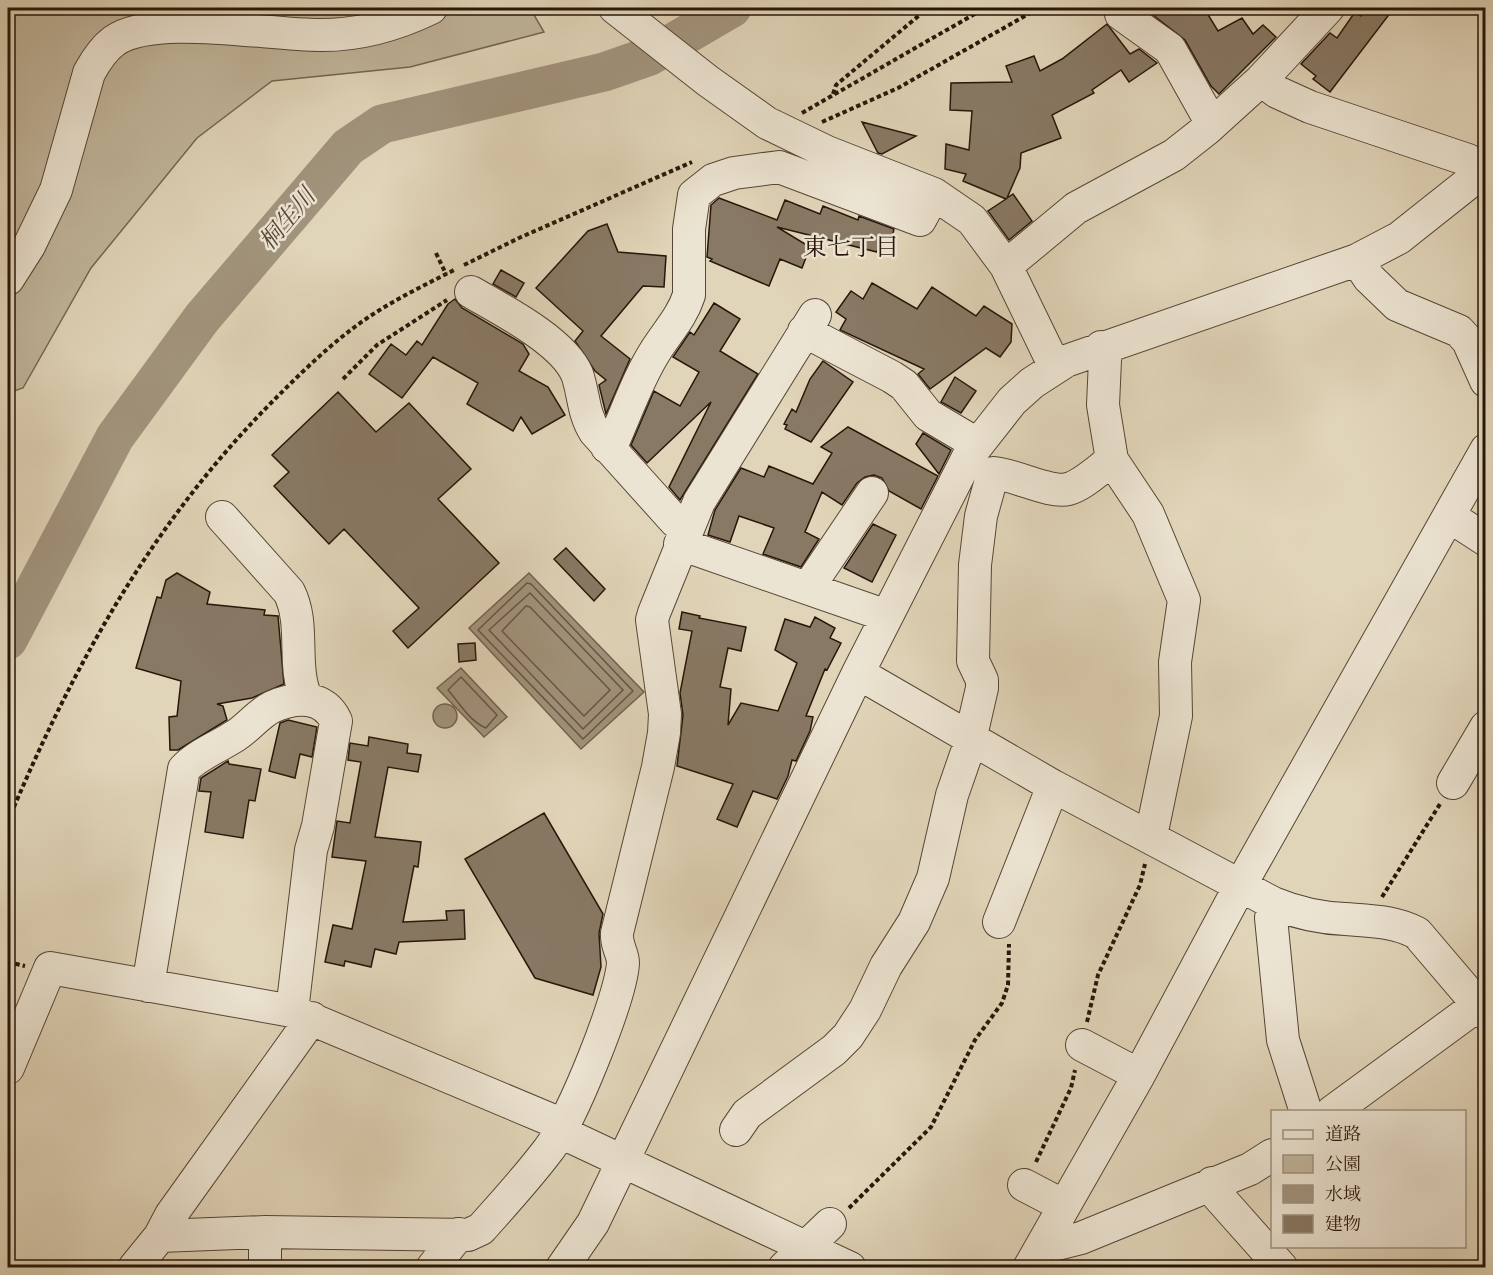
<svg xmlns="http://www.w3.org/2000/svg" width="1493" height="1275" viewBox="0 0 1493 1275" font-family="Vollkorn,'Noto Serif JP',serif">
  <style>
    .green { fill: #c1b59b; stroke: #746652; stroke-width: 1.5 }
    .water { fill: #a2947d; stroke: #71624f; stroke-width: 1.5 }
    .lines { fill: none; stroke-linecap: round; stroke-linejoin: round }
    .shore { stroke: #645543; stroke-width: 1.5 }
    .river { stroke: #a2947d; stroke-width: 39 }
    .building { fill: #887965; stroke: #271609; stroke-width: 1.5 }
    .minor-casing { stroke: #564635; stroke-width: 34 }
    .path { stroke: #271609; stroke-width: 4; stroke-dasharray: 4.5 3; stroke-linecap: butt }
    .minor { stroke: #ece4d2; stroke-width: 32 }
    .labels { text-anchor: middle; stroke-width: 5; stroke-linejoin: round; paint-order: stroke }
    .water-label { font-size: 24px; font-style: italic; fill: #584837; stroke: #ece4d2 }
    .neighbourhood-label { font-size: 24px; fill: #271609; stroke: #ece4d2 }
  </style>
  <rect width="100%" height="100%" fill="#e1d5b9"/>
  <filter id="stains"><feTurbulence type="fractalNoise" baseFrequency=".00333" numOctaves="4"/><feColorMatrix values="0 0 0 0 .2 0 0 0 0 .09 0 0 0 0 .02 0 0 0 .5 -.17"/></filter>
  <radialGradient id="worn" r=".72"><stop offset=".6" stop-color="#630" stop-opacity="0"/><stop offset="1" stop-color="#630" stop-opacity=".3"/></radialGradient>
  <path class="green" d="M 8,8 L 530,8 L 544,32 L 410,67 L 272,81 L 197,138 L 91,268 L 23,388 L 8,393 Z"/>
  <path class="water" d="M 529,573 L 644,692 L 581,749 L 469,628 Z
    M 461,668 L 507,717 L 484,737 L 437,688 Z
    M433 716a12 12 0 1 1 24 0a12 12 0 1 1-24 0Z"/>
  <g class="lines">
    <path class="shore" d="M 527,583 L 531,584 L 633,691 L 583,739 L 478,630 Z
      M 530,593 L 623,690 L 583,729 L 489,630 Z
      M 526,606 L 530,607 L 610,690 L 584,716 L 502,631 Z
      M 461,677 L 497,715 L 486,728 C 470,722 458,701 448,690 Z"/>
    <path class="river" d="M 8,640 L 115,437 L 202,318 L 348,147 L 382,124 L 604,72 L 650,56 L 732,8"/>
  </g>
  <path class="building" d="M 1144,8 L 1204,8 L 1218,31 L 1242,18 L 1253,34 L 1263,25 L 1276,37 L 1219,94 L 1211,86 L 1185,40 Z
    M 1367,8 L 1394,8 L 1330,92 L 1313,79 L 1316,76 L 1301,64 L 1330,33 L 1337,38 L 1355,12 L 1361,16 Z
    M 1107,24 L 1130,54 L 1139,49 L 1157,63 L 1129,82 L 1121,70 L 1092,90 L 1094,93 L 1052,115 L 1061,138 L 1021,153 L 1020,168 L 1007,198 L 1013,194 L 1032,221 L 1009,240 L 988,211 L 1006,199 L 963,181 L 966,174 L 945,169 L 946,144 L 969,150 L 972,111 L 950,110 L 951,83 L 1012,82 L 1006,66 L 1034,56 L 1040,71 L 1062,59 Z
    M 862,122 L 916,136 L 882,154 L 878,153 Z
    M 719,198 L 777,220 L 785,200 L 820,214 L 823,206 L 858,220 L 859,216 L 894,229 L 892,237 L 882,235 L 877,252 L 777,227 L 810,247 L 802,268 L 780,259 L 769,286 L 710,261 L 712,259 L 707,257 L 711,205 Z
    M 607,224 L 618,252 L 666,256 L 664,287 L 643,286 L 601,336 L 630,359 L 606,414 L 599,385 L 606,380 L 595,371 L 575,341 L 583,331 L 536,288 L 588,231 Z
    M 501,270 L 524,283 L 516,297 L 493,284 Z
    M 872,283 L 917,309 L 932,287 L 976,316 L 984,306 L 1012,324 L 1011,342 L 1000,357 L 986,348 L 930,389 L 918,374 L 924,369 L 840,330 L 846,319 L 836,312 L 851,291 L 863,299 Z
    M 455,299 L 462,308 L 523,344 L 529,354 L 519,371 L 548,387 L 565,415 L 532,434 L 521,417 L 513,431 L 467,404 L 478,383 L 433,357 L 402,398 L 369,374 L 391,344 L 406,355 L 417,341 L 422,345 L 448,304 Z
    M 714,303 L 740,319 L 720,351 L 758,374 L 680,500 L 669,487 L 711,402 L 647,463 L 631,445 L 654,391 L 680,406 L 699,372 L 673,357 L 690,332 L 694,335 Z
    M 823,361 L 853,382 L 811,442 L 785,429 L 787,425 L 784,424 L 792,409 L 796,412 L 810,379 Z
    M 955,377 L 976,391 L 961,413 L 941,402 Z
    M 338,392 L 376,432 L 409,403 L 471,469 L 438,499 L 499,563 L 408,648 L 393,631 L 419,608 L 344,529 L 329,544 L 274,486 L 289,472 L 272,455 Z
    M 848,427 L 938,476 L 921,509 L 889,491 L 882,478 L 874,475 L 865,477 L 857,483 L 842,505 L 822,492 L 805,532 L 819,539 L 801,567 L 763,554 L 774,528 L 739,516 L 730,542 L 708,535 L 715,510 L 741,468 L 764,477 L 769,466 L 813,484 L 832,453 L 821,447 Z
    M 923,433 L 951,450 L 939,474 L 916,444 Z
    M 873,524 L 896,535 L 872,582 L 844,568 Z
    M 566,548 L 605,589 L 594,601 L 554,559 Z
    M 177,573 L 210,592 L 207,604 L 265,610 L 264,615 L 278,616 L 284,684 L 252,698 L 217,704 L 223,706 L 227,720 L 178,750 L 170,750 L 169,717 L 177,716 L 181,681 L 136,668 L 157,597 L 161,598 L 166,580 Z
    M 682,612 L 700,616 L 699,618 L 746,627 L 741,651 L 728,648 L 720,687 L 731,689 L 728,725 L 741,703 L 778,711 L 797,663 L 775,650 L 785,619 L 810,627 L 815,617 L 835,628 L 830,638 L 841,643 L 827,670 L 825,669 L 806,716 L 813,717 L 810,731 L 796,761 L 792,760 L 788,776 L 777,799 L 753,791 L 737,827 L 717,819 L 733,784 L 677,766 L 683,715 L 680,693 L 692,631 L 679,629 Z
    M 475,643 L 476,660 L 459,662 L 458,644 Z
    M 288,720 L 317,727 L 312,757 L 300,754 L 295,778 L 269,771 L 280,723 Z
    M 369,737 L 408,744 L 407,753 L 421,755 L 418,772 L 388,767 L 375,837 L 421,842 L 418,867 L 414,866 L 403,922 L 447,920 L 446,911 L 464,910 L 465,939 L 399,942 L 396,954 L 375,949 L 371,967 L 345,961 L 344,966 L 325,962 L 333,925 L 352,929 L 366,861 L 332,857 L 337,821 L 350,823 L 361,762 L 348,760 L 350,743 L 368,746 Z
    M 228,761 L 229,764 L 261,769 L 255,801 L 249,800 L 243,838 L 205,832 L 211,792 L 199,791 L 201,778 Z
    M 544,813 L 603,914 L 599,933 L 601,967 L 593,995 L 535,978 L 465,859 Z"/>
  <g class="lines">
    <defs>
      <path id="minor" d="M 615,8 L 708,81 L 767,123 L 827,152 L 934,194 L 972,220 L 1006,266 L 1055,367
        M 1121,14 L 1170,49 L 1212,124
        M 1261,80 L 1277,92 L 1310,107 L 1468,160 L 1483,171
        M 1357,260 L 1369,278 L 1397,305 L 1459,331 L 1468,341 L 1486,381
        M 1006,266 L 1076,208 L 1174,155 L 1207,129 L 1261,80 L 1328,8
        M 8,279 L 29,246 L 56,190 L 89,73 C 95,62 103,49 114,41 C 154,12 271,36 322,35 C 362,35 396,25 431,8
        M 471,292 C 502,310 563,341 577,374 C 584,394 583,414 595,432 L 675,521 L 686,529
        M 804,331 L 892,377 L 904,385 L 928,415 L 977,444
        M 1101,347 L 1105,360 L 1103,405 L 1112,460 L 1148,514 L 1184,600 L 1175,662 L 1176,716 L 1151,836
        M 607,447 L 614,440 C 627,411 638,378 656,350 C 668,331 682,317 689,295 L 689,229 L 694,195 L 713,180 L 734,173 L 779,167 L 920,220 L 934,194
        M 1449,516 L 1486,540
        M 222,517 L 289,592 C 306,625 291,666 307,700
        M 680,544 L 887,616
        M 808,588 L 872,493
        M 858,673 L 1053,786 L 1273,903 C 1297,913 1320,918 1345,919 C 1371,921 1394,921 1417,933 L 1486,1014
        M 1453,783 L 1486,727
        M 1273,903 L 1271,918 L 1283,1040 L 1306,1112
        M 999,922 L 1053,786
        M 148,986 L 184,769 C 197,755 218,747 235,736 C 248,728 258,714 272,707 C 296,696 324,695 336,721 L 318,826 L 311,850 L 292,1011
        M 1082,1045 L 1139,1075
        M 8,1068 L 50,968 L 292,1011 L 549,1119 L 569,1136 L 850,1268
        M 1332,1112 L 1478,1005
        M 736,1130 L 747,1114 L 834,1050 L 848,1036 L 865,1010 L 886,966 L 914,922 L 933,878 L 952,795 L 968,749 L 982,688 L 982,680 L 973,661 L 975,565 L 981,516 L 993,473 C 1014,474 1050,494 1068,489 C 1083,485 1099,469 1112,460
        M 1212,1183 L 1218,1196 L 1282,1268
        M 1024,1185 L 1064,1206
        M 160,1236 L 265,1232 L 468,1235 L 481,1229 C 504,1203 528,1177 549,1149 C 571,1121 621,998 623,963 C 623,953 616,946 617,933 L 658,767 L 664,733 L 665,714 L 652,620 L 654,613 L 699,502 L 815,315
        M 1045,1240 L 1057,1244 L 1081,1238 L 1250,1169 L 1272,1155
        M 134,1268 L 160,1236 L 171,1215 L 312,1018
        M 265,1268 L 265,1232
        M 432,1268 L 459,1234
        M 562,1268 L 593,1223 L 858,673 L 968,457 L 1012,401 L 1032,383 L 1066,361 L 1357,260 L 1399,238 L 1486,169
        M 784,1268 L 830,1224
        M 1029,1268 L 1139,1075 L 1240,886 L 1486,450"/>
    </defs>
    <use href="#minor" class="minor-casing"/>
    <path class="path" d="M 833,94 L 836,85 L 928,8
      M 802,113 L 985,8
      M 822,122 L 898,88 L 1039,8
      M 436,253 L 446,274
      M 464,265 L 519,238 L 692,162
      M 343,379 L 377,345 L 447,300
      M 8,821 C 74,664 152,523 272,402 C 298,376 326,348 356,326 C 387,303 421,287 454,270
      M 1382,897 L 1440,804
      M 8,962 L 25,966
      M 1087,1022 L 1098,975 L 1140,885 L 1145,864
      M 1036,1162 L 1071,1088 L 1075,1070
      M 849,1208 L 931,1127 L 975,1040 L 1002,1003 L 1008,985 L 1009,944"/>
    <use href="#minor" class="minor"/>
  </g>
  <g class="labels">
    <g class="water-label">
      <text transform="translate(287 219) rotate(-50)" y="8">桐生川</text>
    </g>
    <g class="neighbourhood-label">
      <text x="851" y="255">東七丁目</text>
    </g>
  </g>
  <rect width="1493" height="1275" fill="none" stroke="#e1d5b9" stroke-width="30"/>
  <rect x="9" y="9" width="1475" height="1257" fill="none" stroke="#271609" stroke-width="3"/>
  <rect x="15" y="15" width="1463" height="1245" fill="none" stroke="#271609" stroke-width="1.5"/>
  <rect x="1271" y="1110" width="195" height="138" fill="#ece4d2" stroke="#9d9282" stroke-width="1.5"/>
  <rect x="1283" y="1130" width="30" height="9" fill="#ece4d2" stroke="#9d9282" stroke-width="1.5"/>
  <text x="1325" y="1140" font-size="18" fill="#271609">道路</text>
  <rect x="1283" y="1155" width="30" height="18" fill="#c1b59b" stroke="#9d9282" stroke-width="1.5"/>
  <text x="1325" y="1170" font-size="18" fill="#271609">公園</text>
  <rect x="1283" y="1185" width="30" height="18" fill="#a2947d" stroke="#9d9282" stroke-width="1.5"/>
  <text x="1325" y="1200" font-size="18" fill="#271609">水域</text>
  <rect x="1283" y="1215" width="30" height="18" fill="#887965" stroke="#9d9282" stroke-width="1.5"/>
  <text x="1325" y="1230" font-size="18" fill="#271609">建物</text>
  <rect width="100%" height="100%" filter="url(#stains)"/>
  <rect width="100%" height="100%" fill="url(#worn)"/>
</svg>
